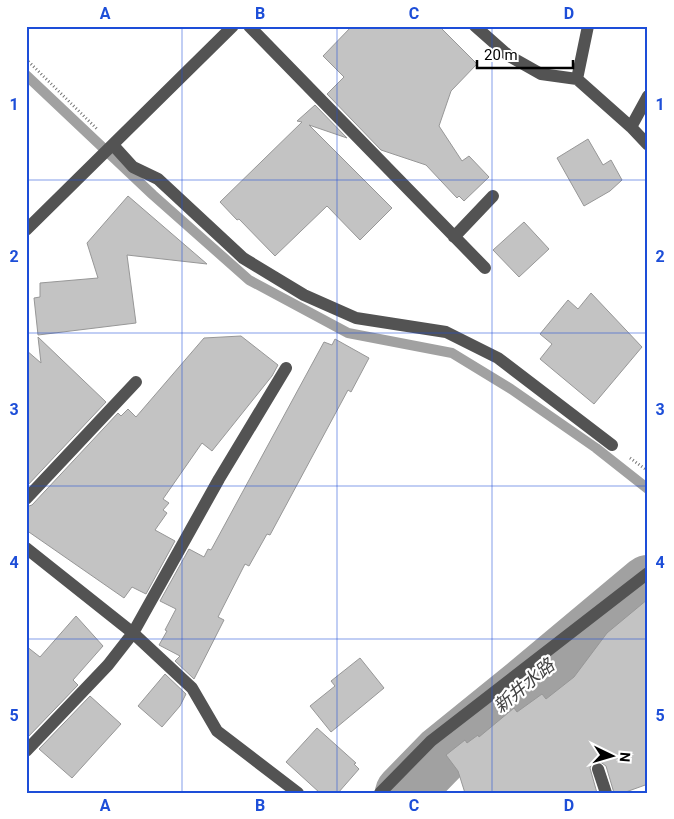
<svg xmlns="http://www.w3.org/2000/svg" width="674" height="819" viewBox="0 0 674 819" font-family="Roboto,'Noto Sans JP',sans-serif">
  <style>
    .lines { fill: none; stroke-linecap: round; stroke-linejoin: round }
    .stream { stroke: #a1a1a1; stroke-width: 10 }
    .river { stroke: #a1a1a1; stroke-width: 58 }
    .building { fill: #c3c3c3; stroke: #979797 }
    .path { stroke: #757575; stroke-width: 3; stroke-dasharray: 1 2.5; stroke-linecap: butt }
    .minor { stroke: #535353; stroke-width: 12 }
    .grid { fill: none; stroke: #1d4ed8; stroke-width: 1; stroke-opacity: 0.55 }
    .labels { text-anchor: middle; stroke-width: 4.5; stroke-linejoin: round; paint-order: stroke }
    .water-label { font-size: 18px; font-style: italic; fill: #424242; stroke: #fff }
    .neatline { fill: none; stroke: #1d4ed8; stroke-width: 2 }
    .grid-label { font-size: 16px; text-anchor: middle; font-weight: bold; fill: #1d4ed8 }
  </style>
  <rect width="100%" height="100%" fill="#fff"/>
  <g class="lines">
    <path class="stream" d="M 26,75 L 153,195 L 249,280 L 348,333 L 452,353 L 511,389 L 596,448 L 648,489"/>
    <path class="river" d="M 404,793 L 442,754 L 526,686 L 648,584"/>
  </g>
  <path class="building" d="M 352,26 L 439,26 L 477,64 L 451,91 L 439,126 L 462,161 L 469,156 L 489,177 L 464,201 L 459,196 L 457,198 L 426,165 L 381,150 L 327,94 L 344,77 L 323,56 Z
    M 315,105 L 347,138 L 309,125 L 392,208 L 360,240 L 327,206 L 275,256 L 239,219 L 237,220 L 220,202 L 302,122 L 297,121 Z
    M 588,139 L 603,165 L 611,160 L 622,180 L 610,191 L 584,206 L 557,158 Z
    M 128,196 L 207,264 L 127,255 L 136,323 L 38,335 L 34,298 L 40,297 L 40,283 L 98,278 L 87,243 Z
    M 524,222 L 549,249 L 519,277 L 493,250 Z
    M 591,293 L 642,347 L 594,404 L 540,359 L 552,344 L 540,334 L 568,300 L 578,309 Z
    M 241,336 L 278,365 L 272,376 L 212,451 L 202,443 L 163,499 L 169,503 L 163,510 L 167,513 L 155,530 L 175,541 L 146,594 L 132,587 L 124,598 L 26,530 L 26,507 L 32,505 L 118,413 L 121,416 L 128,409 L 136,417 L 204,338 Z
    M 38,337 L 106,402 L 26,487 L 26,350 L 41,363 Z
    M 335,339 L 369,358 L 351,392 L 348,390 L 270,535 L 267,534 L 249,566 L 245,564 L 218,617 L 224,620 L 194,679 L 175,661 L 180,656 L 159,645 L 167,631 L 165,630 L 176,609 L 160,601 L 189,549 L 204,557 L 208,549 L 211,550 L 324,342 L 332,345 Z
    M 648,599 L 648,784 L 623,793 L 614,793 L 606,766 L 599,761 L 592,763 L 590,768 L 597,793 L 465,793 L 458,771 L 446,755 L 465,740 L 467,743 L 478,735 L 479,737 L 514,708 L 517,712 L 542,694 L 546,699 L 574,677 L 607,633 Z
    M 76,616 L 103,646 L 73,680 L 78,685 L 27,738 L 26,646 L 40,657 Z
    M 360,658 L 384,688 L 331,732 L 310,706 L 335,686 L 331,681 Z
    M 165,674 L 186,694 L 180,706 L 162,727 L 138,706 Z
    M 90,696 L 121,724 L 72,778 L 39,749 Z
    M 317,728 L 356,763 L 354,764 L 359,769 L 338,793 L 320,793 L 286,762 Z"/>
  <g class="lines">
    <path class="path" d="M 26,59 L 97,129
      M 630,458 L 648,471"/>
    <path class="minor" d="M 249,26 L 485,268
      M 475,26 L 509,56 L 541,74 L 577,79 L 631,127 L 648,145
      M 577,79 L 588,26
      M 631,127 L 648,96
      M 113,145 L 133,167 L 158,179 L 243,258 L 304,295 L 356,318 L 446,332 L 498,358 L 612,445
      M 26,230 L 233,26
      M 454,237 L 493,196
      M 26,499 L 136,382
      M 26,548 L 133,633 L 192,688 L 217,731 L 298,793
      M 26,751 L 108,665 L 133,633 L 219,479 L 286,368
      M 598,769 L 606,793
      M 380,793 L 431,741 L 648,573"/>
  </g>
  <path class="grid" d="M 182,26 L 182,793M 337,26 L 337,793M 492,26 L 492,793M 26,180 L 648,180M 26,333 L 648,333M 26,486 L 648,486M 26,639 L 648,639"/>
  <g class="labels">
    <g class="water-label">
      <text transform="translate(524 686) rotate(-40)" y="6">新井水路</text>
    </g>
  </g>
  <rect width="674" height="819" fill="none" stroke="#ffffff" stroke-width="55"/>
  <g transform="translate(612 756) rotate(95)" stroke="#ffffff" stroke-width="4" paint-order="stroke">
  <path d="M0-4L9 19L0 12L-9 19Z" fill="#000000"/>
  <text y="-8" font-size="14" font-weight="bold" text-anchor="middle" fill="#000000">N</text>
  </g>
  <path d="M477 60v8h96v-8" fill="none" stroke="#000000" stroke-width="2.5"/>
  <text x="484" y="60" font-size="15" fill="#000000" stroke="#ffffff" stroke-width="4" paint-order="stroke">20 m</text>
  <rect x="28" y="28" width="618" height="764" class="neatline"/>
  <g class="grid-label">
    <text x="105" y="19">A</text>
    <text x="260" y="19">B</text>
    <text x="414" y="19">C</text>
    <text x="569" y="19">D</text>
    <text x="14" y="110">1</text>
    <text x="660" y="110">1</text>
    <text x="14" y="262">2</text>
    <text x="660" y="262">2</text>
    <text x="14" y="415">3</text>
    <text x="660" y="415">3</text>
    <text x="14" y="568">4</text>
    <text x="660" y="568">4</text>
    <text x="14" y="721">5</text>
    <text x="660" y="721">5</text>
    <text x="105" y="811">A</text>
    <text x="260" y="811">B</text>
    <text x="414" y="811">C</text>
    <text x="569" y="811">D</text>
  </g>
</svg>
